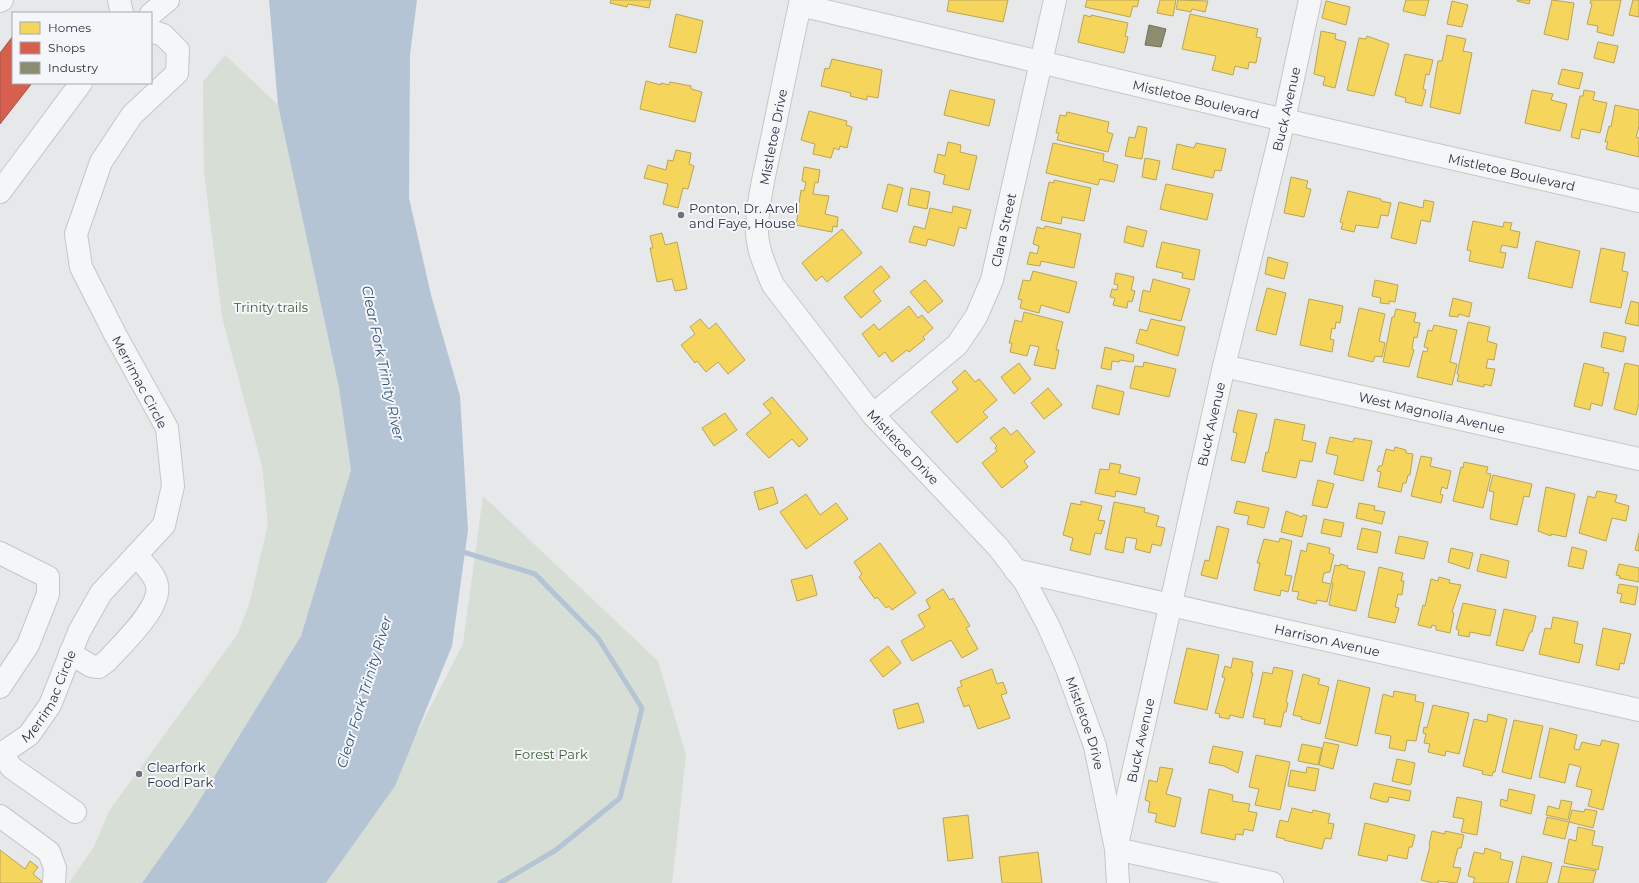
<svg xmlns="http://www.w3.org/2000/svg" width="1639" height="883" viewBox="0 0 1639 883" font-family="Montserrat,sans-serif">
  <style>
    .green { fill: #d6ded6 }
    .water { fill: #b4c4d5 }
    .homes { fill: #f6d55c; stroke: #b9a555 }
    .shops { fill: #d6604d; stroke: #a3534b }
    .industry { fill: #8c8c6e; stroke: #6f7262 }
    .lines { fill: none; stroke-linecap: round; stroke-linejoin: round }
    .stream { stroke: #b4c4d5; stroke-width: 5 }
    .minor-casing { stroke: #c4c6c8; stroke-width: 24 }
    .minor { stroke: #f5f6f7; stroke-width: 22 }
    .poi-dot { fill: #6c737f; stroke: #f4f6f9; stroke-width: 1.5 }
    .labels { text-anchor: middle; stroke-width: 4; stroke-linejoin: round; paint-order: stroke }
    .street-label { font-size: 13px; fill: #2b3445; stroke: #f4f6f9 }
    .poi-label { font-size: 13px; fill: #2b3445; stroke: #f4f6f9; text-anchor: start }
    .park-label { font-size: 13px; fill: #3f6138; stroke: #f4f6f9 }
    .water-label { font-size: 14px; font-style: italic; fill: #34527a; stroke: #f4f6f9 }
  </style>
  <rect width="100%" height="100%" fill="#e6e8ea"/>
  <path class="green" d="M 225,55 L 278,105 L 339,388 L 351,470 L 301,636 L 191,814 L 142,883 L 69,883 L 95,845 L 109,811 L 237,635 L 249,605 L 268,524 L 262,466 L 222,317 L 204,172 L 203,82 Z
    M 483,496 L 658,661 L 686,755 L 672,883 L 326,883 L 376,812 L 463,644 Z"/>
  <path class="water" d="M 269,0 L 417,0 L 410,54 L 409,198 L 431,295 L 460,396 L 468,530 L 452,646 L 395,786 L 326,883 L 142,883 L 191,814 L 301,636 L 351,470 L 339,388 L 278,105 Z"/>
  <path class="homes" d="M 611,0 L 651,0 L 649,8 L 628,4 L 627,7 L 610,3 Z
    M 949,0 L 1008,0 L 1003,22 L 947,11 Z
    M 1087,0 L 1139,0 L 1137,7 L 1133,6 L 1130,17 L 1085,7 Z
    M 1160,0 L 1176,0 L 1173,16 L 1157,13 Z
    M 1178,0 L 1208,1 L 1205,12 L 1192,9 L 1191,12 L 1176,9 Z
    M 1406,0 L 1429,0 L 1425,16 L 1403,11 Z
    M 1517,0 L 1530,0 L 1529,4 L 1517,1 Z
    M 1552,0 L 1574,3 L 1568,40 L 1544,34 Z
    M 1591,0 L 1621,0 L 1613,36 L 1597,32 L 1598,26 L 1587,24 L 1592,4 L 1590,3 Z
    M 1633,0 L 1639,0 L 1639,17 L 1629,15 Z
    M 1326,1 L 1350,7 L 1346,25 L 1322,18 Z
    M 1452,1 L 1468,5 L 1462,27 L 1447,24 Z
    M 676,14 L 703,21 L 696,53 L 669,47 Z
    M 1190,14 L 1258,29 L 1256,37 L 1261,38 L 1256,63 L 1249,62 L 1248,69 L 1235,66 L 1233,75 L 1212,70 L 1216,56 L 1182,49 Z
    M 1084,15 L 1091,17 L 1091,15 L 1128,23 L 1125,36 L 1128,37 L 1124,53 L 1078,42 Z
    M 1321,31 L 1336,34 L 1335,39 L 1346,42 L 1335,88 L 1323,85 L 1325,77 L 1314,74 Z
    M 1447,35 L 1466,39 L 1463,51 L 1472,53 L 1460,114 L 1430,107 L 1438,61 L 1442,61 Z
    M 1367,36 L 1389,44 L 1374,96 L 1347,90 L 1359,38 L 1366,39 Z
    M 1598,42 L 1618,46 L 1614,63 L 1594,58 Z
    M 1405,54 L 1433,60 L 1429,75 L 1426,74 L 1423,89 L 1426,90 L 1422,106 L 1405,102 L 1406,98 L 1395,95 Z
    M 832,59 L 882,70 L 878,98 L 867,96 L 867,100 L 850,96 L 851,93 L 821,86 L 825,68 L 829,69 Z
    M 1562,69 L 1583,73 L 1579,89 L 1558,84 Z
    M 646,81 L 661,85 L 661,83 L 669,85 L 670,82 L 691,86 L 691,89 L 702,92 L 695,122 L 640,109 Z
    M 950,90 L 995,100 L 989,126 L 944,115 Z
    M 1532,90 L 1553,94 L 1551,100 L 1567,104 L 1560,131 L 1525,123 Z
    M 1584,90 L 1595,92 L 1593,100 L 1607,103 L 1600,133 L 1581,129 L 1579,139 L 1571,137 L 1580,96 L 1583,96 Z
    M 1615,105 L 1639,110 L 1639,126 L 1636,137 L 1639,138 L 1639,157 L 1606,149 L 1608,142 L 1605,142 L 1609,126 L 1611,127 Z
    M 809,111 L 847,121 L 846,125 L 852,127 L 847,148 L 840,146 L 839,150 L 834,148 L 831,158 L 813,154 L 815,144 L 801,140 Z
    M 1067,112 L 1109,122 L 1107,132 L 1113,134 L 1108,152 L 1057,140 L 1059,133 L 1056,133 L 1060,115 L 1066,116 Z
    M 1138,126 L 1147,128 L 1142,159 L 1125,156 L 1129,137 L 1135,138 Z
    M 948,142 L 961,145 L 960,152 L 977,156 L 969,190 L 943,184 L 945,175 L 934,172 L 938,154 L 945,156 Z
    M 1053,143 L 1104,154 L 1103,161 L 1118,165 L 1114,182 L 1100,179 L 1098,185 L 1046,173 Z
    M 1196,143 L 1226,149 L 1221,171 L 1215,170 L 1213,178 L 1172,169 L 1177,144 L 1194,148 Z
    M 676,150 L 691,153 L 689,164 L 694,166 L 688,189 L 683,188 L 678,208 L 663,204 L 668,184 L 644,178 L 648,165 L 666,170 L 668,160 L 673,161 Z
    M 1145,158 L 1160,161 L 1156,180 L 1142,177 Z
    M 804,167 L 820,170 L 818,183 L 815,182 L 813,194 L 829,196 L 825,214 L 838,217 L 837,227 L 833,226 L 832,232 L 796,225 L 798,214 L 794,213 L 796,203 L 799,203 L 801,190 L 804,191 L 806,182 L 802,181 Z
    M 1291,177 L 1308,181 L 1306,188 L 1311,189 L 1304,217 L 1284,213 Z
    M 1054,180 L 1091,188 L 1084,221 L 1062,217 L 1061,224 L 1041,220 L 1049,182 L 1054,183 Z
    M 888,184 L 903,188 L 897,212 L 882,208 Z
    M 1166,184 L 1213,194 L 1207,220 L 1160,209 Z
    M 911,188 L 930,192 L 927,209 L 908,205 Z
    M 1348,191 L 1381,199 L 1381,201 L 1391,203 L 1388,216 L 1381,215 L 1378,228 L 1356,225 L 1354,232 L 1341,229 L 1343,223 L 1340,222 Z
    M 1424,200 L 1434,202 L 1430,222 L 1421,220 L 1416,244 L 1391,238 L 1399,202 L 1423,208 Z
    M 953,206 L 971,210 L 966,229 L 959,227 L 954,246 L 928,239 L 926,246 L 909,242 L 914,226 L 925,229 L 930,208 L 952,213 Z
    M 1473,221 L 1503,227 L 1504,222 L 1512,223 L 1510,230 L 1520,232 L 1517,248 L 1502,245 L 1500,252 L 1506,253 L 1503,268 L 1469,261 L 1471,251 L 1467,250 Z
    M 1045,226 L 1081,234 L 1074,268 L 1041,261 L 1040,266 L 1027,264 L 1030,252 L 1037,254 L 1039,246 L 1033,244 L 1037,227 L 1044,229 Z
    M 1127,226 L 1147,231 L 1143,247 L 1124,242 Z
    M 842,229 L 862,253 L 827,282 L 822,276 L 816,281 L 802,263 Z
    M 662,233 L 665,245 L 677,242 L 687,289 L 675,291 L 672,279 L 657,282 L 650,248 L 653,248 L 650,236 Z
    M 1536,241 L 1580,251 L 1572,288 L 1528,278 Z
    M 1162,242 L 1200,250 L 1194,280 L 1182,278 L 1183,273 L 1156,267 Z
    M 1601,248 L 1625,253 L 1622,271 L 1628,272 L 1621,308 L 1590,302 Z
    M 1268,257 L 1288,263 L 1284,279 L 1265,274 Z
    M 881,266 L 890,277 L 873,291 L 881,301 L 861,318 L 844,297 Z
    M 1033,271 L 1077,282 L 1069,313 L 1041,305 L 1039,313 L 1020,308 L 1022,300 L 1018,299 L 1023,280 L 1030,281 Z
    M 1116,273 L 1134,277 L 1131,290 L 1135,291 L 1132,302 L 1128,301 L 1127,308 L 1113,305 L 1115,298 L 1110,297 L 1112,289 L 1117,290 L 1118,285 L 1114,284 Z
    M 1153,279 L 1190,289 L 1181,321 L 1139,311 L 1143,290 L 1150,292 Z
    M 925,280 L 943,301 L 928,313 L 910,292 Z
    M 1375,280 L 1398,285 L 1395,302 L 1389,301 L 1389,304 L 1380,303 L 1381,298 L 1372,296 Z
    M 1267,288 L 1286,293 L 1276,335 L 1256,330 Z
    M 1453,298 L 1472,303 L 1469,317 L 1459,314 L 1458,317 L 1449,316 Z
    M 1309,299 L 1343,306 L 1340,323 L 1336,322 L 1335,329 L 1332,328 L 1330,339 L 1334,340 L 1332,352 L 1300,345 Z
    M 1631,301 L 1639,303 L 1639,326 L 1625,323 Z
    M 909,306 L 918,318 L 922,315 L 933,328 L 923,337 L 925,339 L 909,352 L 907,350 L 892,362 L 885,352 L 879,357 L 862,334 L 874,324 L 879,330 Z
    M 1359,308 L 1385,314 L 1379,341 L 1385,343 L 1382,357 L 1375,356 L 1373,362 L 1348,356 Z
    M 1396,309 L 1416,313 L 1414,322 L 1420,323 L 1417,338 L 1414,337 L 1412,349 L 1414,350 L 1409,367 L 1383,362 L 1392,317 L 1394,317 Z
    M 1024,312 L 1063,322 L 1056,350 L 1059,350 L 1055,369 L 1034,365 L 1039,347 L 1030,345 L 1027,356 L 1010,352 L 1012,343 L 1009,343 L 1015,320 L 1022,322 Z
    M 700,319 L 709,329 L 716,323 L 745,360 L 728,374 L 718,362 L 706,372 L 697,361 L 695,363 L 681,345 L 695,334 L 690,327 Z
    M 1151,319 L 1185,327 L 1178,356 L 1136,343 L 1140,329 L 1147,331 Z
    M 1468,322 L 1490,327 L 1487,341 L 1497,344 L 1494,360 L 1488,359 L 1486,368 L 1495,369 L 1491,386 L 1484,384 L 1484,387 L 1457,381 L 1459,375 L 1457,374 Z
    M 1434,325 L 1457,330 L 1450,362 L 1457,364 L 1452,385 L 1417,377 L 1423,351 L 1427,352 L 1428,348 L 1424,347 L 1428,330 L 1432,331 Z
    M 1604,332 L 1626,337 L 1623,352 L 1601,347 Z
    M 1105,347 L 1134,355 L 1133,362 L 1120,360 L 1119,362 L 1112,361 L 1111,370 L 1101,368 Z
    M 1144,362 L 1176,369 L 1169,397 L 1130,388 L 1135,366 L 1143,367 Z
    M 1019,363 L 1031,379 L 1014,394 L 1001,377 Z
    M 1584,363 L 1604,368 L 1603,372 L 1609,373 L 1602,406 L 1591,403 L 1590,410 L 1574,406 Z
    M 1625,363 L 1639,366 L 1639,403 L 1636,415 L 1614,409 Z
    M 965,370 L 975,382 L 979,379 L 997,400 L 983,412 L 988,417 L 957,443 L 931,412 L 958,389 L 952,382 Z
    M 1097,385 L 1124,392 L 1119,415 L 1092,408 Z
    M 1048,388 L 1062,405 L 1044,419 L 1031,403 Z
    M 772,397 L 808,439 L 799,447 L 792,439 L 769,458 L 746,434 L 771,413 L 763,404 Z
    M 1238,410 L 1257,414 L 1245,463 L 1231,460 L 1237,433 L 1233,432 Z
    M 725,413 L 737,430 L 714,446 L 702,428 Z
    M 1275,419 L 1305,425 L 1302,440 L 1316,443 L 1312,462 L 1300,460 L 1296,478 L 1262,471 L 1266,452 L 1268,453 Z
    M 1004,427 L 1011,435 L 1017,430 L 1035,452 L 1024,461 L 1028,467 L 1002,488 L 982,463 L 997,451 L 995,448 L 997,446 L 990,438 Z
    M 1330,437 L 1353,442 L 1354,438 L 1372,441 L 1363,481 L 1334,474 L 1338,456 L 1326,453 Z
    M 1395,447 L 1406,450 L 1406,453 L 1413,454 L 1410,475 L 1408,475 L 1406,483 L 1403,483 L 1401,492 L 1378,487 L 1381,472 L 1377,471 L 1379,466 L 1382,466 L 1386,449 L 1394,451 Z
    M 1421,456 L 1432,458 L 1430,466 L 1451,471 L 1447,489 L 1442,487 L 1440,494 L 1443,495 L 1441,503 L 1411,496 Z
    M 1464,462 L 1488,467 L 1486,473 L 1491,474 L 1483,508 L 1453,501 L 1461,467 L 1463,468 Z
    M 1110,463 L 1121,465 L 1119,473 L 1140,478 L 1136,495 L 1116,491 L 1115,497 L 1095,493 L 1100,469 L 1109,470 Z
    M 1493,475 L 1532,484 L 1529,497 L 1524,496 L 1517,525 L 1490,519 L 1494,492 L 1489,491 Z
    M 1318,480 L 1334,484 L 1327,508 L 1312,505 Z
    M 773,487 L 778,503 L 759,510 L 754,492 Z
    M 1546,487 L 1575,494 L 1566,537 L 1551,534 L 1551,536 L 1538,531 Z
    M 1597,491 L 1617,495 L 1615,502 L 1629,506 L 1626,521 L 1612,518 L 1606,541 L 1579,533 L 1588,496 L 1595,498 Z
    M 806,494 L 820,515 L 836,503 L 848,519 L 806,549 L 780,512 Z
    M 1081,501 L 1102,506 L 1098,520 L 1105,521 L 1101,534 L 1095,533 L 1090,555 L 1070,550 L 1073,538 L 1063,535 L 1071,503 L 1081,505 Z
    M 1237,501 L 1269,508 L 1264,528 L 1247,524 L 1249,516 L 1234,513 Z
    M 1114,502 L 1145,508 L 1144,512 L 1159,516 L 1156,526 L 1165,528 L 1161,546 L 1152,544 L 1150,553 L 1135,549 L 1137,539 L 1126,537 L 1123,553 L 1105,549 Z
    M 1359,503 L 1375,506 L 1374,510 L 1385,512 L 1382,524 L 1356,518 Z
    M 1286,511 L 1302,517 L 1303,515 L 1307,516 L 1302,537 L 1281,532 Z
    M 1324,519 L 1344,523 L 1341,537 L 1321,533 Z
    M 1217,526 L 1229,529 L 1217,579 L 1201,575 L 1205,560 L 1209,561 Z
    M 1362,528 L 1381,532 L 1377,553 L 1357,549 Z
    M 1639,533 L 1639,551 L 1635,550 Z
    M 1399,536 L 1428,542 L 1424,559 L 1395,553 Z
    M 1280,538 L 1292,541 L 1285,575 L 1292,576 L 1288,592 L 1281,590 L 1280,596 L 1254,590 L 1260,563 L 1257,563 L 1264,539 L 1279,542 Z
    M 880,543 L 916,593 L 892,610 L 889,606 L 886,608 L 877,597 L 875,599 L 859,577 L 862,574 L 854,562 Z
    M 1308,543 L 1330,548 L 1329,553 L 1334,555 L 1330,572 L 1324,573 L 1322,582 L 1331,584 L 1327,602 L 1317,600 L 1316,604 L 1297,599 L 1299,592 L 1292,591 L 1301,550 L 1306,552 Z
    M 1572,547 L 1587,551 L 1583,569 L 1568,566 Z
    M 1451,548 L 1473,553 L 1469,569 L 1448,562 Z
    M 1481,554 L 1509,561 L 1506,578 L 1477,571 Z
    M 1340,564 L 1348,566 L 1347,568 L 1365,572 L 1356,611 L 1329,605 L 1333,583 L 1331,583 L 1335,565 L 1340,566 Z
    M 1619,564 L 1639,568 L 1639,582 L 1619,578 L 1620,576 L 1616,575 Z
    M 1379,567 L 1403,573 L 1401,581 L 1404,581 L 1402,595 L 1398,594 L 1395,607 L 1399,608 L 1395,623 L 1368,617 Z
    M 812,575 L 817,595 L 797,601 L 791,580 Z
    M 1439,577 L 1450,580 L 1449,583 L 1461,585 L 1452,612 L 1454,613 L 1450,633 L 1436,630 L 1436,626 L 1432,625 L 1431,628 L 1418,625 L 1423,605 L 1425,606 L 1431,579 L 1438,581 Z
    M 1619,584 L 1638,587 L 1635,605 L 1620,602 L 1622,594 L 1617,593 Z
    M 943,589 L 950,600 L 953,598 L 970,626 L 966,628 L 978,649 L 962,658 L 951,640 L 912,661 L 901,641 L 925,627 L 918,615 L 930,608 L 926,600 Z
    M 1463,603 L 1496,610 L 1490,636 L 1470,632 L 1469,637 L 1458,635 L 1459,630 L 1456,629 Z
    M 1504,609 L 1536,616 L 1532,632 L 1530,632 L 1523,651 L 1496,645 Z
    M 1553,617 L 1578,622 L 1574,643 L 1583,645 L 1579,663 L 1539,654 L 1545,628 L 1551,629 Z
    M 1603,628 L 1631,634 L 1624,664 L 1620,663 L 1619,670 L 1596,665 Z
    M 888,646 L 901,663 L 883,677 L 870,660 Z
    M 1187,648 L 1219,655 L 1207,710 L 1174,703 Z
    M 1233,658 L 1253,662 L 1251,673 L 1253,673 L 1243,718 L 1230,715 L 1229,719 L 1219,717 L 1220,714 L 1215,713 L 1225,678 L 1222,677 L 1225,666 L 1231,668 Z
    M 1274,667 L 1293,671 L 1286,702 L 1288,703 L 1286,712 L 1284,712 L 1281,727 L 1264,724 L 1265,719 L 1253,717 L 1263,672 L 1272,674 Z
    M 992,669 L 997,684 L 1003,682 L 1007,693 L 1001,695 L 1010,718 L 978,729 L 969,705 L 964,707 L 957,688 L 962,686 L 960,681 Z
    M 1303,674 L 1320,679 L 1318,684 L 1329,687 L 1320,724 L 1301,719 L 1302,717 L 1293,715 Z
    M 1338,680 L 1370,688 L 1357,746 L 1325,738 Z
    M 1394,691 L 1416,695 L 1415,701 L 1424,703 L 1416,741 L 1407,740 L 1405,751 L 1389,748 L 1391,736 L 1375,733 L 1383,694 L 1393,697 Z
    M 918,703 L 924,722 L 898,729 L 893,710 Z
    M 1433,705 L 1469,713 L 1459,754 L 1446,751 L 1445,756 L 1428,752 L 1430,744 L 1424,743 L 1426,734 L 1423,733 L 1424,727 L 1427,728 Z
    M 1488,714 L 1507,719 L 1495,772 L 1493,772 L 1492,776 L 1482,774 L 1483,771 L 1463,766 L 1474,719 L 1487,722 Z
    M 1514,720 L 1543,726 L 1531,779 L 1502,772 Z
    M 1550,728 L 1577,735 L 1574,749 L 1579,750 L 1582,742 L 1600,746 L 1602,740 L 1619,744 L 1603,810 L 1588,806 L 1592,790 L 1576,786 L 1581,767 L 1569,764 L 1565,783 L 1539,777 Z
    M 1324,742 L 1339,745 L 1333,769 L 1319,765 Z
    M 1302,744 L 1322,748 L 1318,765 L 1298,761 Z
    M 1213,746 L 1243,752 L 1238,773 L 1224,766 L 1209,763 Z
    M 1256,755 L 1290,762 L 1280,810 L 1255,805 L 1259,789 L 1249,787 Z
    M 1397,759 L 1415,763 L 1411,784 L 1409,785 L 1392,781 Z
    M 1160,767 L 1173,769 L 1166,794 L 1181,798 L 1175,827 L 1155,822 L 1157,814 L 1148,812 L 1150,802 L 1145,800 L 1149,780 L 1157,782 Z
    M 1307,767 L 1319,769 L 1315,791 L 1288,786 L 1291,770 L 1306,773 Z
    M 1374,783 L 1411,791 L 1409,801 L 1389,797 L 1388,802 L 1384,802 L 1370,798 Z
    M 1209,789 L 1233,795 L 1232,801 L 1250,804 L 1248,811 L 1257,813 L 1253,831 L 1244,829 L 1243,835 L 1236,834 L 1235,840 L 1201,833 Z
    M 1509,789 L 1535,795 L 1531,814 L 1500,806 L 1501,799 L 1507,801 Z
    M 1457,797 L 1482,802 L 1477,835 L 1461,832 L 1464,819 L 1453,817 Z
    M 1561,800 L 1572,802 L 1568,820 L 1546,815 L 1548,806 L 1559,809 Z
    M 1292,808 L 1312,813 L 1313,810 L 1330,814 L 1328,823 L 1334,824 L 1331,839 L 1325,838 L 1322,849 L 1284,840 L 1285,839 L 1276,837 L 1280,820 L 1288,822 Z
    M 1585,809 L 1597,811 L 1593,828 L 1569,822 L 1572,810 L 1584,812 Z
    M 968,815 L 973,858 L 948,861 L 943,818 Z
    M 1547,817 L 1569,822 L 1565,839 L 1543,834 Z
    M 1365,823 L 1415,835 L 1412,847 L 1409,847 L 1407,859 L 1388,855 L 1387,861 L 1358,855 Z
    M 1578,827 L 1595,831 L 1592,845 L 1603,847 L 1598,870 L 1564,863 L 1569,839 L 1576,841 Z
    M 1432,831 L 1445,834 L 1445,831 L 1464,835 L 1461,848 L 1458,848 L 1453,867 L 1461,868 L 1457,883 L 1438,881 L 1438,883 L 1433,883 L 1421,880 L 1430,846 L 1429,845 Z
    M 1485,848 L 1501,853 L 1500,859 L 1513,862 L 1508,883 L 1473,883 L 1475,878 L 1468,876 L 1474,852 L 1484,854 Z
    M 0,850 L 25,869 L 30,861 L 38,867 L 33,874 L 44,883 L 0,883 Z
    M 1038,852 L 1042,883 L 1002,883 L 999,857 Z
    M 1522,856 L 1552,863 L 1547,883 L 1516,883 Z
    M 1562,866 L 1596,871 L 1593,883 L 1558,883 Z"/>
  <path class="shops" d="M 13,36 L 13,83 L 32,83 L 0,124 L 0,53 Z"/>
  <path class="industry" d="M 1149,25 L 1166,29 L 1161,47 L 1145,45 Z"/>
  <g class="lines">
    <path class="stream" d="M 460,551 L 535,574 L 598,638 L 642,708 L 620,798 L 556,850 L 500,883"/>
    <defs>
      <g id="minor">
        <path d="M 119,0 L 122,13"/>
        <path id="s1" d="M 801,0 C 791,45 782,89 773,134 C 767,164 758,196 757,227 C 756,247 765,266 773,285 L 873,415 L 998,547 L 1025,582 L 1048,625 L 1066,666 L 1095,746 L 1116,849 L 1118,883"/>
        <path d="M 0,1 L 2,0"/>
        <path id="s2" d="M 800,5 L 1284,120 L 1639,201"/>
        <path d="M 151,14 L 168,0"/>
        <path d="M 0,192 L 81,83"/>
        <path id="s3" d="M 1224,366 L 1639,459"/>
        <path id="s4" d="M 873,415 L 957,345 L 976,317 L 992,280 L 1055,0"/>
        <path d="M 0,553 L 48,577 L 48,594 L 28,645 L 0,687"/>
        <path id="s5" d="M 1015,570 L 1639,710"/>
        <path d="M 70,653 L 91,666 L 99,667 L 107,661 C 121,645 162,608 157,585 C 154,573 144,564 136,556"/>
        <path id="s6" d="M 0,753 L 1,754 L 29,735 L 50,705 L 79,632 L 101,593 L 164,525 L 173,486 L 167,428 L 116,336 L 81,267 L 76,234 L 101,162 L 132,115 L 177,73 L 178,50 L 163,35 L 151,31"/>
        <path d="M 1,754 L 12,768 L 75,812"/>
        <path d="M 0,816 L 49,852 L 55,868 L 54,883"/>
        <path id="s7" d="M 1272,883 L 1116,849 L 1224,366 L 1284,120 L 1310,0"/>
      </g>
    </defs>
    <use href="#minor" class="minor-casing"/>
    <use href="#minor" class="minor"/>
  </g>
  <g class="poi-dot">
    <circle cx="681" cy="215" r="4"/>
    <circle cx="139" cy="774" r="4"/>
  </g>
  <g class="labels">
    <g class="street-label">
      <text dy="5" stroke="none"><textPath href="#s2" startOffset="407">Mistletoe Boulevard</textPath></text>
      <text dy="5" stroke="none"><textPath href="#s7" startOffset="919">Buck Avenue</textPath></text>
      <text transform="translate(773 137) rotate(-79)" y="5">Mistletoe Drive</text>
      <text dy="5" stroke="none"><textPath href="#s2" startOffset="731">Mistletoe Boulevard</textPath></text>
      <text dy="5" stroke="none"><textPath href="#s4" startOffset="235">Clara Street</textPath></text>
      <text transform="translate(140 382) rotate(62)" y="5">Merrimac Circle</text>
      <text dy="5" stroke="none"><textPath href="#s3" startOffset="213">West Magnolia Avenue</textPath></text>
      <text dy="5" stroke="none"><textPath href="#s7" startOffset="595">Buck Avenue</textPath></text>
      <text dy="5" stroke="none"><textPath href="#s1" startOffset="500">Mistletoe Drive</textPath></text>
      <text dy="5" stroke="none"><textPath href="#s5" startOffset="320">Harrison Avenue</textPath></text>
      <text dy="5" stroke="none"><textPath href="#s6" startOffset="79">Merrimac Circle</textPath></text>
      <text dy="5" stroke="none"><textPath href="#s1" startOffset="836">Mistletoe Drive</textPath></text>
      <text dy="5" stroke="none"><textPath href="#s7" startOffset="271">Buck Avenue</textPath></text>
    </g>
    <g class="poi-label">
      <text x="689" y="213">Ponton, Dr. Arvel<tspan x="689" dy="15">and Faye, House</tspan></text>
      <text x="147" y="772">Clearfork<tspan x="147" dy="15">Food Park</tspan></text>
    </g>
    <g class="park-label">
      <text x="271" y="312">Trinity trails</text>
      <text x="551" y="759">Forest Park</text>
    </g>
    <g class="water-label">
      <text transform="translate(383 363) rotate(78)" y="5">Clear Fork Trinity River</text>
      <text transform="translate(364 692) rotate(-73)" y="5">Clear Fork Trinity River</text>
    </g>
  </g>
  <rect x="12" y="12" width="140" height="72" fill="#f4f6f9" stroke="#a4a8b1"/>
  <rect x="20" y="22" width="20" height="12" fill="#f6d55c" stroke="#a4a8b1"/>
  <text x="48" y="32" font-size="12" fill="#2b3445">Homes</text>
  <rect x="20" y="42" width="20" height="12" fill="#d6604d" stroke="#a4a8b1"/>
  <text x="48" y="52" font-size="12" fill="#2b3445">Shops</text>
  <rect x="20" y="62" width="20" height="12" fill="#8c8c6e" stroke="#a4a8b1"/>
  <text x="48" y="72" font-size="12" fill="#2b3445">Industry</text>
</svg>
